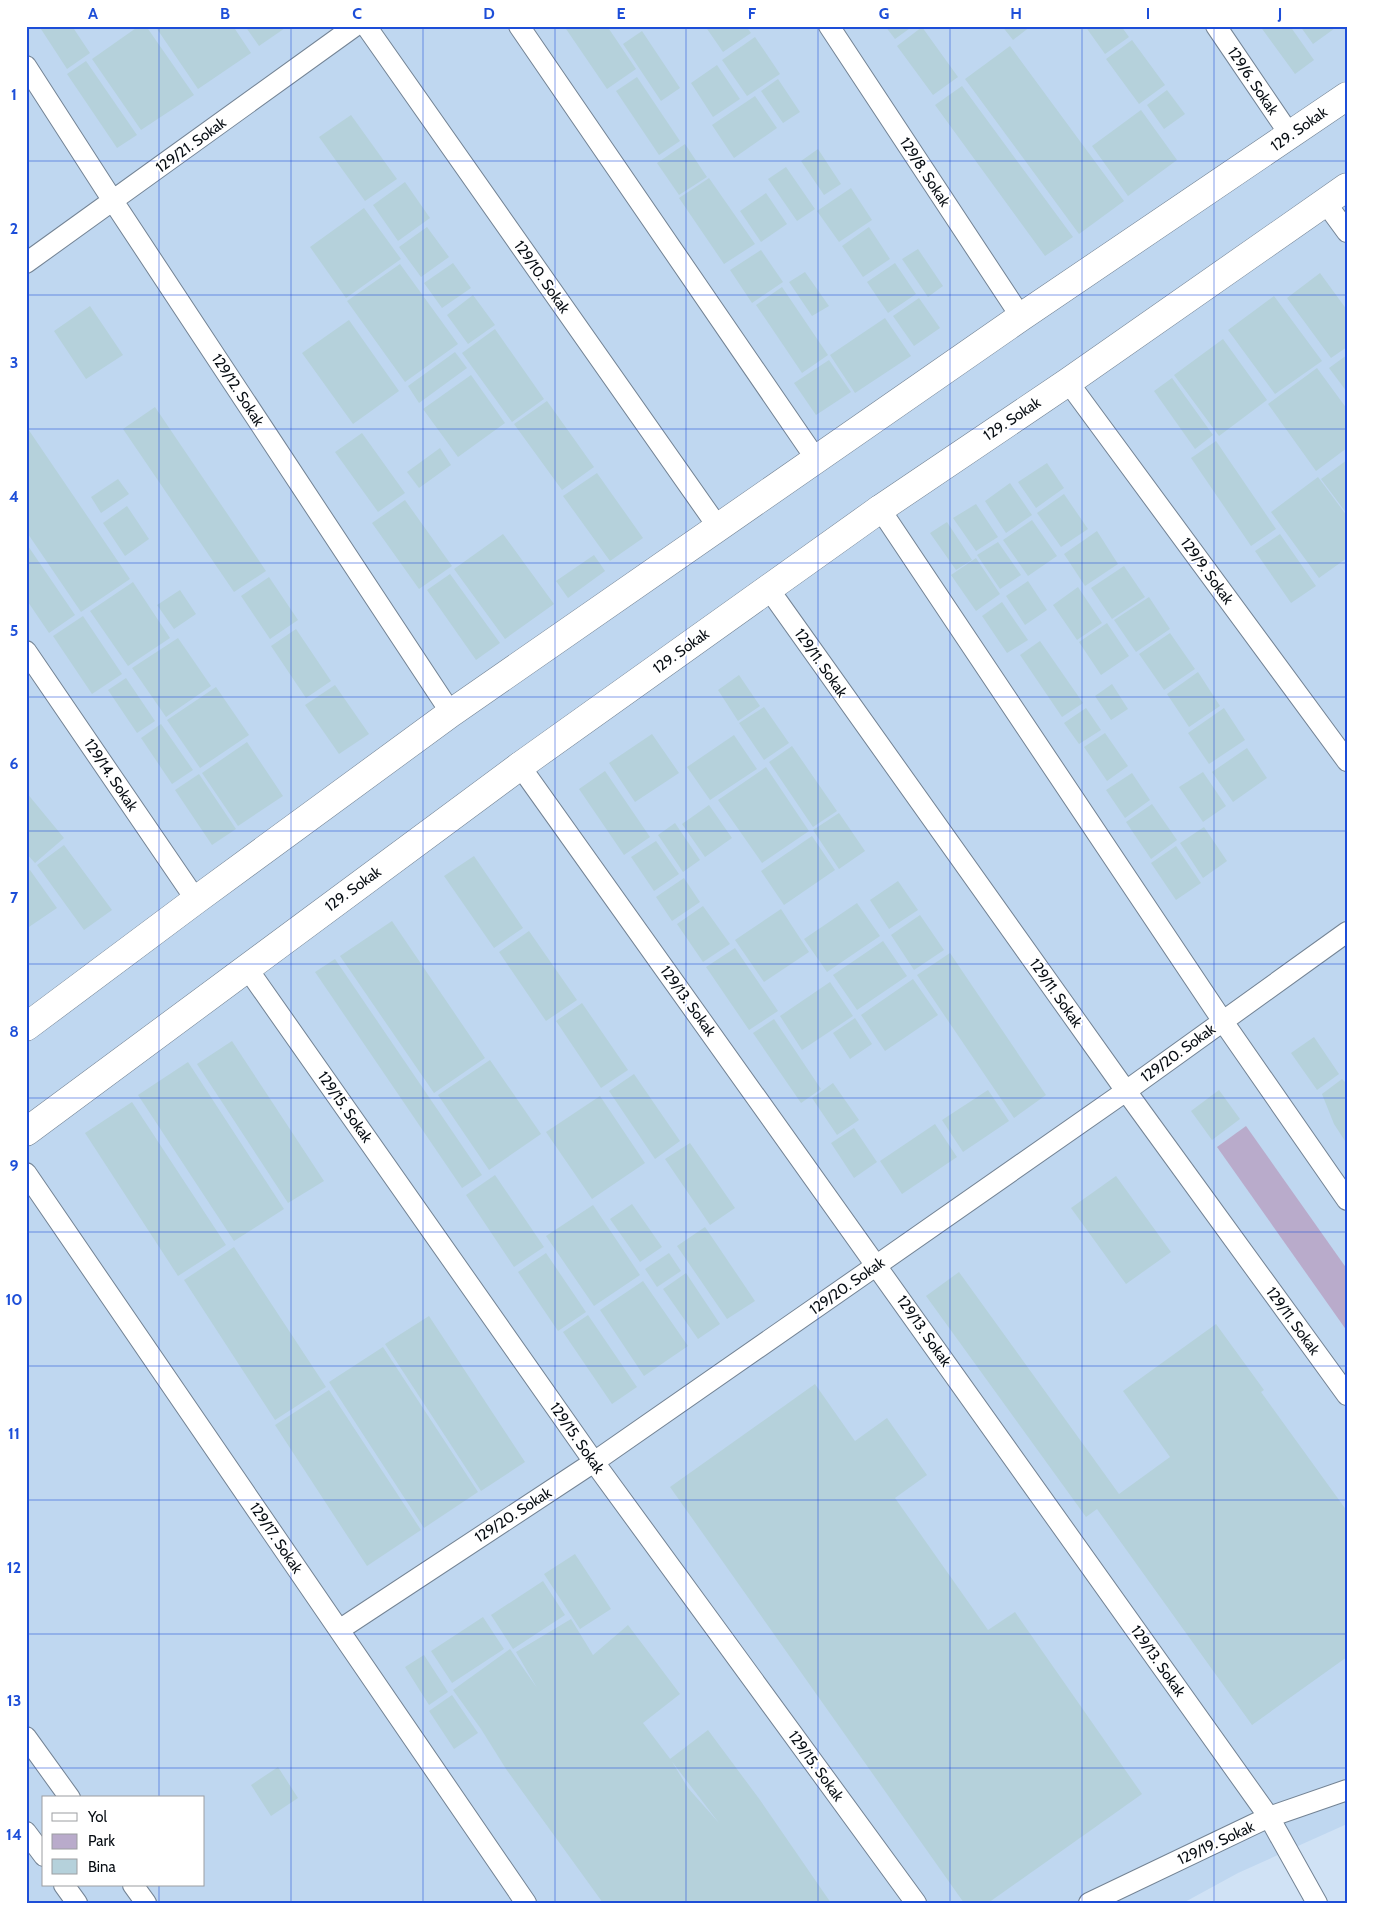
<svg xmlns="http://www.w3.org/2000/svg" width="1373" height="1929" viewBox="0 0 1373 1929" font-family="Cabin,sans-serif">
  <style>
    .built { fill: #bfd7f0; fill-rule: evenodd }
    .green { fill: #b9abcb }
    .building { fill: #b5d1db }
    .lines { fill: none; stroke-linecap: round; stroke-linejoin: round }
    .service-casing { stroke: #738394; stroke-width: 22 }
    .minor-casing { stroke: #738394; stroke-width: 29 }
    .tertiary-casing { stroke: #738394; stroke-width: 29 }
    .service { stroke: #fff; stroke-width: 20 }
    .minor { stroke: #fff; stroke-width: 28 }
    .tertiary { stroke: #fff; stroke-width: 28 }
    .grid { fill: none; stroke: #1d4ed8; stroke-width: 1; stroke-opacity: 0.55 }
    .labels { text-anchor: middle; stroke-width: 4; stroke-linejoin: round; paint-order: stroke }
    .street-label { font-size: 15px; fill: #070d13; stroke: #fff }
    .neatline { fill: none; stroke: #1d4ed8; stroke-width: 2 }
    .grid-label { font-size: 16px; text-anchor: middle; font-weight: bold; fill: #1d4ed8 }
  </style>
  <rect width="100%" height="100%" fill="#d0e2f5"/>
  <path class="built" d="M 26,26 L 1347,26 L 1347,1824 L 1238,1873 L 1183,1903 L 26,1903 ZM 44,1798 L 204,1798 L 204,1885 L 44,1885 Z"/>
  <path class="green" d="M 1246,1126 L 1347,1269 L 1347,1331 L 1217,1147 Z"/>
  <path class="building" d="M 39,26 L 72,26 L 90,53 L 67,69 Z
    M 139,26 L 146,26 L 194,95 L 141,130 L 92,59 Z
    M 155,26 L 233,26 L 251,53 L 198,89 Z
    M 245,26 L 288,26 L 259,46 Z
    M 564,26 L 607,26 L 636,69 L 607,89 Z
    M 705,26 L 746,26 L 751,33 L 723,52 Z
    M 885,26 L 913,26 L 895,39 Z
    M 1002,26 L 1031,26 L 1013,40 Z
    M 1085,26 L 1121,26 L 1129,37 L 1105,54 Z
    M 1260,26 L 1290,26 L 1314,60 L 1295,74 Z
    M 1300,26 L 1338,26 L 1313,44 Z
    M 922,27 L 958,77 L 933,95 L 897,46 Z
    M 642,31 L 680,88 L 661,101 L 623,44 Z
    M 755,37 L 780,74 L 747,96 L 722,60 Z
    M 1132,40 L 1165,85 L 1139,104 L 1106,59 Z
    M 1010,46 L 1124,201 L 1079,234 L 965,79 Z
    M 86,61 L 137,135 L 117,148 L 67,74 Z
    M 717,65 L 740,99 L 713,117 L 691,83 Z
    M 637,77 L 680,141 L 659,155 L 616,91 Z
    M 778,79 L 800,112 L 783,123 L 761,91 Z
    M 962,86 L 1073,237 L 1045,256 L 935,105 Z
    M 1167,90 L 1185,114 L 1164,129 L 1147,105 Z
    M 755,96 L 777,128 L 734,158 L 712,125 Z
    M 1141,110 L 1177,160 L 1128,196 L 1092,146 Z
    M 351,115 L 397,179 L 365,201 L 319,137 Z
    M 685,144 L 707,177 L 679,195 L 657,163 Z
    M 818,149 L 841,184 L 824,195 L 801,161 Z
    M 786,167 L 815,209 L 797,221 L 768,179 Z
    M 709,178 L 755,244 L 724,264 L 679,198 Z
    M 405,182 L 430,218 L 398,241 L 373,205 Z
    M 851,188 L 872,220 L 839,242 L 817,211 Z
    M 766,193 L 787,224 L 761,242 L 740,211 Z
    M 364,208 L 401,259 L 346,298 L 310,247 Z
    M 427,227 L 449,257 L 421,277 L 399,247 Z
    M 869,227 L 890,259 L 863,277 L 842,246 Z
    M 918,249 L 943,286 L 928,297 L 902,259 Z
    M 761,250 L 783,282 L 752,303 L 730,270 Z
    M 453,263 L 471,288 L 442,308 L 424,283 Z
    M 895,263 L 916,294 L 888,313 L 867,282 Z
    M 400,264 L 458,344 L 405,382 L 347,301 Z
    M 805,272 L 829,306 L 812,316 L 789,282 Z
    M 1320,273 L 1347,310 L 1347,347 L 1331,358 L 1287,298 Z
    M 782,287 L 828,355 L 802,373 L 756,305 Z
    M 473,295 L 495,325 L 468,344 L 447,315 Z
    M 1274,296 L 1322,361 L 1275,394 L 1228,330 Z
    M 919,298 L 940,328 L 914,346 L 893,316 Z
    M 90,306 L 123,355 L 86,379 L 54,331 Z
    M 885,318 L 911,356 L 855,393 L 830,355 Z
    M 349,320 L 399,391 L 353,424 L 302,353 Z
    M 495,329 L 544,399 L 512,422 L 462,353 Z
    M 1223,339 L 1267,400 L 1219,436 L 1174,375 Z
    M 455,352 L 467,368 L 419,403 L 408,386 Z
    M 1347,355 L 1347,392 L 1329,368 Z
    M 829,360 L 851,392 L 816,415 L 794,383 Z
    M 1317,368 L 1347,409 L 1347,448 L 1316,471 L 1268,404 Z
    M 471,375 L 505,423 L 458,457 L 423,409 Z
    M 1172,378 L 1213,435 L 1195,449 L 1154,391 Z
    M 547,401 L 594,467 L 562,490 L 514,424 Z
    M 155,407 L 266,571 L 234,592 L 123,429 Z
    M 26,426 L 130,579 L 81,612 L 26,531 Z
    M 362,433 L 405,493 L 378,512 L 335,452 Z
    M 1216,441 L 1276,529 L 1251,546 L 1191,458 Z
    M 440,448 L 451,465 L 419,488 L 407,472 Z
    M 1347,460 L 1347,514 L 1321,479 Z
    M 1047,463 L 1064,488 L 1036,508 L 1018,482 Z
    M 597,473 L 643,538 L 610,561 L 563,496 Z
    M 1318,477 L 1347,516 L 1347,558 L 1319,578 L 1271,512 Z
    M 118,479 L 129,494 L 101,513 L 91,497 Z
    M 1010,483 L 1032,515 L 1006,533 L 985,501 Z
    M 1064,494 L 1088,529 L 1061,547 L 1037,513 Z
    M 405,500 L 452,566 L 419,589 L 372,523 Z
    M 976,504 L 998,537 L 976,551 L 953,518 Z
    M 127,506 L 149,539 L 125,556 L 103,523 Z
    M 1032,520 L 1057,556 L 1028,576 L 1003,540 Z
    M 947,522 L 972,560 L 956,570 L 930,533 Z
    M 1097,531 L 1118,564 L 1085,586 L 1064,554 Z
    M 503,534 L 554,604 L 505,639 L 454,569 Z
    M 1280,534 L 1316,586 L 1291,603 L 1255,551 Z
    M 998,542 L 1021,575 L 1000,589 L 977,555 Z
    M 26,543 L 75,615 L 49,633 L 26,599 Z
    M 594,555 L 605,571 L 568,598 L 556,581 Z
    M 976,558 L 1000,594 L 976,611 L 951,575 Z
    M 1124,566 L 1145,597 L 1112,619 L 1091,588 Z
    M 450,574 L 500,643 L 476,660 L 427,590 Z
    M 269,577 L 298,620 L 270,639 L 241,596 Z
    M 1028,581 L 1047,610 L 1025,625 L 1006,596 Z
    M 133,582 L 170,638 L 128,666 L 90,611 Z
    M 1078,587 L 1102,623 L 1077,640 L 1053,605 Z
    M 180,590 L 196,614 L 174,629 L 157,605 Z
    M 1149,597 L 1170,629 L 1136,652 L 1114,620 Z
    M 1002,602 L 1028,640 L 1007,653 L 982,616 Z
    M 83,616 L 122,674 L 92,694 L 53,636 Z
    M 1107,623 L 1129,656 L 1101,675 L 1079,642 Z
    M 296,629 L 331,681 L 306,698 L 271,646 Z
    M 1170,633 L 1195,669 L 1164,690 L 1139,654 Z
    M 178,638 L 211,686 L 166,717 L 132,668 Z
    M 1040,641 L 1083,703 L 1062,717 L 1020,655 Z
    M 1198,672 L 1220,706 L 1189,727 L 1167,694 Z
    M 739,675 L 760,706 L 738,721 L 718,690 Z
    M 126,678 L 155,721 L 137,733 L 108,690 Z
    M 1112,684 L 1128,709 L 1111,720 L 1095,696 Z
    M 335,685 L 369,734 L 339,754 L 305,705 Z
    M 216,687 L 249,735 L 200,768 L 167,720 Z
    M 764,707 L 789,743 L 764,760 L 739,723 Z
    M 1086,708 L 1101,730 L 1079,744 L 1064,723 Z
    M 1224,708 L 1245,740 L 1209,764 L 1188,733 Z
    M 161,724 L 193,770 L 172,784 L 141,738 Z
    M 1105,733 L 1128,766 L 1107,781 L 1084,747 Z
    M 652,734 L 679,773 L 635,802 L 609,763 Z
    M 734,735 L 757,769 L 710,800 L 687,767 Z
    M 247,742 L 283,796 L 238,826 L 202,773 Z
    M 792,746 L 837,811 L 813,827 L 769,762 Z
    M 1247,748 L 1267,778 L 1233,802 L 1212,772 Z
    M 766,767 L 809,831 L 762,863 L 718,800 Z
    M 605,771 L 650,837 L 624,855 L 579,789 Z
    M 1203,772 L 1226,806 L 1203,822 L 1179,787 Z
    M 1132,773 L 1150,800 L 1125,818 L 1106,790 Z
    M 199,774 L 236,829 L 212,845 L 175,790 Z
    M 26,792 L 64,838 L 35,863 L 26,853 Z
    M 1152,804 L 1177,840 L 1151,859 L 1126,822 Z
    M 709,805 L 732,838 L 705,857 L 682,824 Z
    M 839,813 L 865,851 L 839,869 L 813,830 Z
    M 675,823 L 700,860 L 683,872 L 658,835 Z
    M 1204,827 L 1227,861 L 1203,878 L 1180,843 Z
    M 812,836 L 835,870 L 784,905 L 761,871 Z
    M 656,841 L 679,874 L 654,891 L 631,857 Z
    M 64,845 L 112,910 L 84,930 L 37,865 Z
    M 1176,846 L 1201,883 L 1176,900 L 1151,863 Z
    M 474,856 L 523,928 L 494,948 L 444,876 Z
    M 30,870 L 57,908 L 26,929 L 26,872 Z
    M 684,878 L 700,902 L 672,921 L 656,897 Z
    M 898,881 L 918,910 L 889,929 L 870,900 Z
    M 857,903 L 880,936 L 827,972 L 804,939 Z
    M 703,906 L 730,944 L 703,962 L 677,924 Z
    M 781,909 L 809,952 L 764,982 L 735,940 Z
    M 920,915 L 944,950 L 914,970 L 891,935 Z
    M 392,921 L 485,1058 L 434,1093 L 340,956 Z
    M 529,931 L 577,1000 L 546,1021 L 499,952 Z
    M 883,941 L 907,976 L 857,1010 L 833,975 Z
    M 735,948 L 778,1011 L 749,1030 L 706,967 Z
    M 950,953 L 1046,1095 L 1014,1118 L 917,975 Z
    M 335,959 L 482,1175 L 462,1188 L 315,972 Z
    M 913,979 L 938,1015 L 885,1051 L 861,1015 Z
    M 830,982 L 853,1016 L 802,1050 L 780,1016 Z
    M 582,1003 L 628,1070 L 601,1088 L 556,1021 Z
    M 855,1018 L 872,1044 L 850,1059 L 833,1033 Z
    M 774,1019 L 821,1089 L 801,1103 L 753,1033 Z
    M 1314,1037 L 1339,1074 L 1317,1090 L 1291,1053 Z
    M 232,1041 L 324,1181 L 288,1203 L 197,1064 Z
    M 490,1060 L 541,1134 L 489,1170 L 438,1095 Z
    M 188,1062 L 284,1209 L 234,1241 L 138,1095 Z
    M 634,1074 L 680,1141 L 655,1159 L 609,1091 Z
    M 1342,1079 L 1347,1084 L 1347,1144 L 1334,1124 L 1322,1094 Z
    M 833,1083 L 859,1120 L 837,1135 L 812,1098 Z
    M 988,1090 L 1009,1121 L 963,1152 L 942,1120 Z
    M 1219,1090 L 1240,1119 L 1212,1140 L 1191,1111 Z
    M 600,1096 L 645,1163 L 592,1199 L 546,1132 Z
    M 132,1102 L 226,1245 L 178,1276 L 85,1133 Z
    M 935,1124 L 957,1157 L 902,1194 L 880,1161 Z
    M 854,1128 L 877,1162 L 854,1178 L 831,1143 Z
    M 690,1143 L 735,1208 L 710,1225 L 665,1159 Z
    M 495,1175 L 544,1247 L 514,1267 L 466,1195 Z
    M 1116,1176 L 1171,1252 L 1126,1284 L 1071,1208 Z
    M 632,1204 L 662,1247 L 640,1262 L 610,1219 Z
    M 593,1205 L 640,1275 L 594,1306 L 546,1236 Z
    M 705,1227 L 755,1301 L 727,1319 L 677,1246 Z
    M 234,1247 L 326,1387 L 275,1420 L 184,1280 Z
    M 546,1253 L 586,1312 L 558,1331 L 518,1272 Z
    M 669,1253 L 681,1271 L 657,1287 L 645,1269 Z
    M 959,1272 L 1119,1494 L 1170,1457 L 1123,1391 L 1216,1324 L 1264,1390 L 1261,1392 L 1347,1511 L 1347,1657 L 1252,1725 L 1097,1509 L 1086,1517 L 926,1296 Z
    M 686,1273 L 720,1324 L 698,1339 L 663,1289 Z
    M 643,1281 L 688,1346 L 644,1376 L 600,1310 Z
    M 588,1315 L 637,1387 L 612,1404 L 563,1332 Z
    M 429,1316 L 525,1462 L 481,1491 L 385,1344 Z
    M 383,1347 L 478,1492 L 424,1528 L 329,1382 Z
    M 815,1384 L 855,1441 L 887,1418 L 927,1475 L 895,1498 L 988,1630 L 1015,1612 L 1142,1794 L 988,1903 L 964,1903 L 670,1487 Z
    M 329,1390 L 421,1530 L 367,1566 L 275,1425 Z
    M 575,1554 L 611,1609 L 580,1629 L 544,1574 Z
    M 543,1581 L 565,1615 L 513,1649 L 491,1615 Z
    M 483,1617 L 504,1649 L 452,1683 L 431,1651 Z
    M 571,1619 L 593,1655 L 628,1625 L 680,1694 L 643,1723 L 671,1760 L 688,1788 L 719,1823 L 670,1759 L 708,1730 L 760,1800 L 831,1903 L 603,1903 L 506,1769 L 481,1729 L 453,1690 L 510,1649 L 537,1688 L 516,1652 Z
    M 424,1655 L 448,1692 L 429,1705 L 405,1667 Z
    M 452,1695 L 478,1733 L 454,1749 L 429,1711 Z
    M 278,1767 L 298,1798 L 271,1816 L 251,1785 Z"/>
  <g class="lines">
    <defs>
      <path id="service" d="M 366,26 L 718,527
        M 519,26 L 816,459
        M 829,26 L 1021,317
        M 1216,26 L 1290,135
        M 26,66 L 113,201 L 451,713
        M 1325,202 L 1347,232
        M 26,263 L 355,26
        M 1068,382 L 1347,761
        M 880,509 L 1222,1020 L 1347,1200
        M 768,588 L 1126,1091 L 1347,1395
        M 26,651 L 196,900
        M 520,766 L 1269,1817 L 1317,1903
        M 247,968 L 594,1462 L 916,1903
        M 26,1173 L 526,1903
        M 339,1630 L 594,1462 L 877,1265 L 1126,1091 L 1347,932
        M 26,1737 L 70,1798
        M 26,1832 L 44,1856
        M 64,1885 L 77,1903
        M 133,1885 L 146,1903
        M 1089,1903 L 1269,1817 L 1347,1790"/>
      <path id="minor" d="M 880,509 L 1068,382 L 1347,187
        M 26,1027 L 196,900 L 451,713 L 1021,317 L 1347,96
        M 26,1132 L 520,766"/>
      <path id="tertiary" d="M 520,766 L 880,509"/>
    </defs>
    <use href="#service" class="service-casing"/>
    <use href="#minor" class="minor-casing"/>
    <use href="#tertiary" class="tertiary-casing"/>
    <use href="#service" class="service"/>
    <use href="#minor" class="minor"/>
    <use href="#tertiary" class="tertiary"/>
  </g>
  <path class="grid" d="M 159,26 L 159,1798M 291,26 L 291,1903M 423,26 L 423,1903M 555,26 L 555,1903M 686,26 L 686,1903M 818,26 L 818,1903M 950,26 L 950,1903M 1082,26 L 1082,1903M 1214,26 L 1214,1903M 26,161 L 1347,161M 26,295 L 1347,295M 26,429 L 1347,429M 26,563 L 1347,563M 26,697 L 1347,697M 26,831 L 1347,831M 26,964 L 1347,964M 26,1098 L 1347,1098M 26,1232 L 1347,1232M 26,1366 L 1347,1366M 26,1500 L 1347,1500M 26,1634 L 1347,1634M 26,1768 L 1347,1768M 159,1885 L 159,1903"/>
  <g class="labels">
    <g class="street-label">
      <text transform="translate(1253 81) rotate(56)" y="5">129/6. Sokak</text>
      <text transform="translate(1299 129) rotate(-35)" y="5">129. Sokak</text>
      <text transform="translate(191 145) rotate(-36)" y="5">129/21. Sokak</text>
      <text transform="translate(925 172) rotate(57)" y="5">129/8. Sokak</text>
      <text transform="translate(542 277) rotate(55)" y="5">129/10. Sokak</text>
      <text transform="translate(238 390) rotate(57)" y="5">129/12. Sokak</text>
      <text transform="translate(1012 419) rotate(-34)" y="5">129. Sokak</text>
      <text transform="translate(1207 571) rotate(54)" y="5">129/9. Sokak</text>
      <text transform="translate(681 651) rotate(-36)" y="5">129. Sokak</text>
      <text transform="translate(821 663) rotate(55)" y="5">129/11. Sokak</text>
      <text transform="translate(111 775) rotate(56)" y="5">129/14. Sokak</text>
      <text transform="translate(353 889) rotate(-36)" y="5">129. Sokak</text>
      <text transform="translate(1056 993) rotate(55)" y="5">129/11. Sokak</text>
      <text transform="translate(688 1001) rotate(54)" y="5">129/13. Sokak</text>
      <text transform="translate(1178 1053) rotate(-36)" y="5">129/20. Sokak</text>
      <text transform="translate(345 1107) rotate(55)" y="5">129/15. Sokak</text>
      <text transform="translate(847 1286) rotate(-35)" y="5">129/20. Sokak</text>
      <text transform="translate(1293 1321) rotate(54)" y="5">129/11. Sokak</text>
      <text transform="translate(924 1331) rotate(55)" y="5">129/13. Sokak</text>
      <text transform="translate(577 1438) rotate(55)" y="5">129/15. Sokak</text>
      <text transform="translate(513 1515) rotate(-33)" y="5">129/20. Sokak</text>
      <text transform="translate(276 1538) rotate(56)" y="5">129/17. Sokak</text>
      <text transform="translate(1158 1661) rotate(55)" y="5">129/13. Sokak</text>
      <text transform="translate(816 1766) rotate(54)" y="5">129/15. Sokak</text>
      <text transform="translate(1216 1843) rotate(-25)" y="5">129/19. Sokak</text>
    </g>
  </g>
  <rect width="1373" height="1929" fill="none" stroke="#ffffff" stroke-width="55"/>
  <rect x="42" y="1796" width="162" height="90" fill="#ffffff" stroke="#9c9ea1"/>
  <rect x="52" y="1813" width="25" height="8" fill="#ffffff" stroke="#9c9ea1"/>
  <text x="88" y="1822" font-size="15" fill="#070d13">Yol</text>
  <rect x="52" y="1834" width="25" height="15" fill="#b9abcb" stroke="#9c9ea1"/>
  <text x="88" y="1846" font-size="15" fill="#070d13">Park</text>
  <rect x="52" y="1859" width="25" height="15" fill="#b5d1db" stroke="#9c9ea1"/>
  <text x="88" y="1872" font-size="15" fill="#070d13">Bina</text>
  <rect x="28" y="28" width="1318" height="1874" class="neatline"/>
  <g class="grid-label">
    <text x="93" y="19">A</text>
    <text x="225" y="19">B</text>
    <text x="357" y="19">C</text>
    <text x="489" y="19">D</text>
    <text x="621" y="19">E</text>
    <text x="752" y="19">F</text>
    <text x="884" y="19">G</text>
    <text x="1016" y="19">H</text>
    <text x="1148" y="19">I</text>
    <text x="1280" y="19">J</text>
    <text x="14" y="100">1</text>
    <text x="14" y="234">2</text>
    <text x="14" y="368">3</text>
    <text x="14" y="502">4</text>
    <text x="14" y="636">5</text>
    <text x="14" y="769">6</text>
    <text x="14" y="903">7</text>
    <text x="14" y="1037">8</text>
    <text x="14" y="1171">9</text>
    <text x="14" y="1305">10</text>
    <text x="14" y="1439">11</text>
    <text x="14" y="1573">12</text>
    <text x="14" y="1706">13</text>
    <text x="14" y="1840">14</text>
  </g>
</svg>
